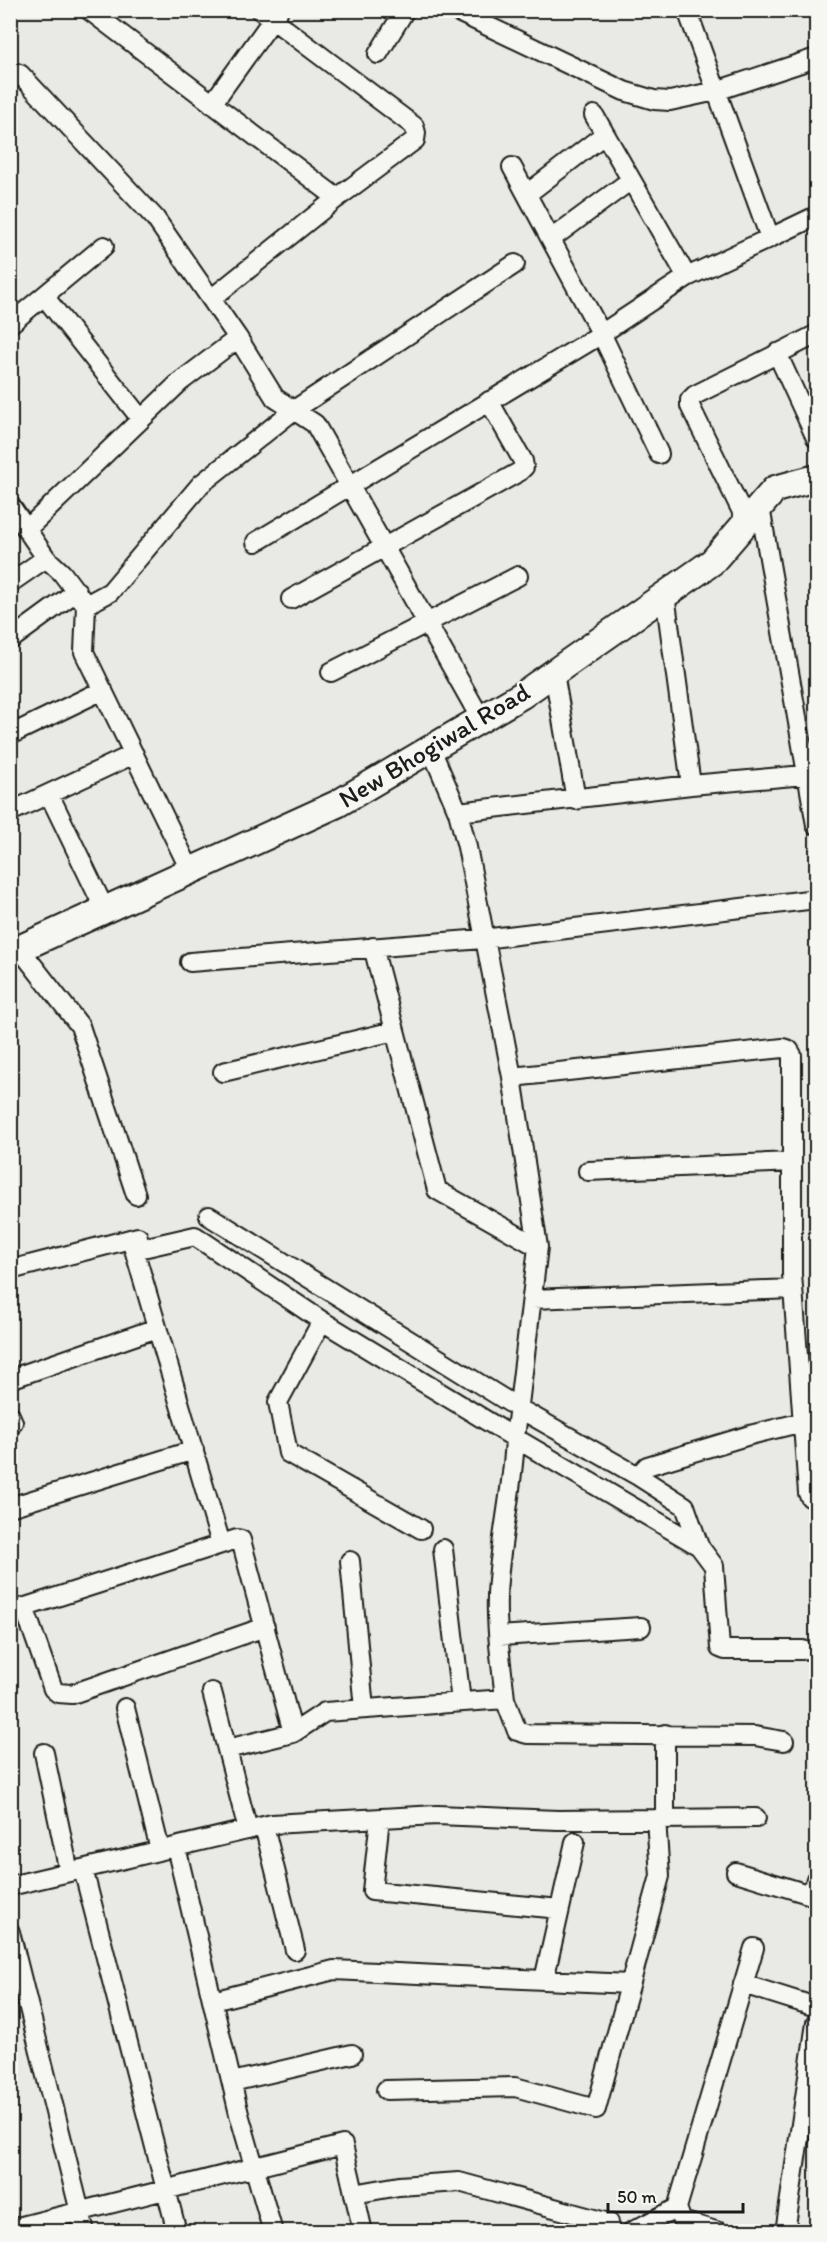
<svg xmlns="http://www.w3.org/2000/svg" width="827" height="2242" viewBox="0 0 827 2242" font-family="Itim,sans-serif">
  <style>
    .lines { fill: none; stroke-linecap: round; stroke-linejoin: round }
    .street-casing { stroke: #1c1c1c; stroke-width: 22 }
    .secondary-casing { stroke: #1c1c1c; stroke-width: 30 }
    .street { stroke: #f6f6f2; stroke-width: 18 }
    .secondary { stroke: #f6f6f2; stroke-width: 26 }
    .labels { text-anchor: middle; stroke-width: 4.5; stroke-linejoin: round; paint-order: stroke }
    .street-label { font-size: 26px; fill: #1c1c1c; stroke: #f6f6f2 }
  </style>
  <rect width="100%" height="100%" fill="#e9e9e5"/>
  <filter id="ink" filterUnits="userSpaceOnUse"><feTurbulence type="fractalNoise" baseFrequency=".0167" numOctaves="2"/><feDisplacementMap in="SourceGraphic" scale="12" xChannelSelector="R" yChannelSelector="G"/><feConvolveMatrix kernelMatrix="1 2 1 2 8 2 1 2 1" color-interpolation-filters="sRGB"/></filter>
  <g filter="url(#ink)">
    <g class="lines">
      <defs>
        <path id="street" d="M 89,10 L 337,198
          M 454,10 L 624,91 L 654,100 L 670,101 L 716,91 L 816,58
          M 378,54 L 405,10
          M 10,71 L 20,74 L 155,218 L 238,338 L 275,398 L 315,424 L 481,719
          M 212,104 L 278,12
          M 594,115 L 687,277
          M 512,167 L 601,333 L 659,454
          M 527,194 L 605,134
          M 770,238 L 816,216
          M 551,239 L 631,180
          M 44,296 L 141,419
          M 211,299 L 337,198 L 415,140 L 416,133 L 414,126 L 260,10
          M 10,324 L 104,246
          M 777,353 L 816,438
          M 10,505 L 46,558 L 62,573 L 86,605 L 84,652 L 191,872
          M 760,507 L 816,825
          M 747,522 L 690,406 L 690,400 L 695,395 L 815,335
          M 27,529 L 180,382 L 238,338
          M 256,542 L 595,338 L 687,277 L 770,238 L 687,10
          M 10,583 L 46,558
          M 665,595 L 691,785
          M 291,599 L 519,472 L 524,467 L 523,461 L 489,401
          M 86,605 L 110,592 L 201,484 L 294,410 L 515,264
          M 10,640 L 77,591
          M 331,672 L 518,576
          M 554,673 L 576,800
          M 10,735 L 103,690
          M 431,749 L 458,812 L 467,847 L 512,1077 L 538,1247 L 515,1438 C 513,1486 502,1532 498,1580 C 494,1618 501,1660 505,1699
          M 49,794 L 105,910
          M 10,812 L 134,754
          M 458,812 L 691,785 L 816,774
          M 373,947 L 437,1190 L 538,1247
          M 20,949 L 80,1026 L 136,1195
          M 190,962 L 483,939 L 816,899
          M 223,1072 L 394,1031
          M 512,1077 L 783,1048 L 789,1050 L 792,1055 L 792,1274 L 808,1493 L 810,1497 L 816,1498
          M 588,1171 L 792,1162
          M 209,1216 L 520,1409 L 638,1476 L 685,1506 L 699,1546 L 714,1566 L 720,1648 L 725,1650 L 803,1650
          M 131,1239 L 221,1544
          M 134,1250 L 195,1236 L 322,1321 L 515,1438 L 699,1546
          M 10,1270 L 138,1237
          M 532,1299 L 793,1289
          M 322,1321 L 278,1402 L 288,1453 L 421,1529
          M 10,1379 L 157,1328
          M 10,1415 L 13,1422 L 10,1427
          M 638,1476 L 647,1466 L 750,1435 L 803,1422
          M 10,1507 L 194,1450
          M 443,1549 L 461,1702
          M 350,1561 L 364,1709
          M 24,1607 L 53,1689 L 58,1693 L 72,1694 L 265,1627
          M 10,1612 L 237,1539 L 241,1540 L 293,1733 L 227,1749
          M 499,1636 L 641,1627
          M 212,1692 L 248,1830
          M 125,1708 L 160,1850
          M 293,1733 L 325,1712 L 505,1699 L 517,1731 L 527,1734 L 755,1736 L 784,1741
          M 44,1753 L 69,1872
          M 380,1818 L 372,1891 L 560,1909
          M 665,1819 L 665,1734
          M 264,1826 L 295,1950
          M 176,1847 L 239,2114 L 273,2232
          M 83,1869 L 177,2232
          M 736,1872 L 811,1895 L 816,1879
          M 10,1886 L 272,1824 L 437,1815 L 558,1820 L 756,1818
          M 10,1932 L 85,2232
          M 544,1980 L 575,1842
          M 743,1984 L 816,2007
          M 213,2001 L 334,1970 L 630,1984
          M 232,2082 L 352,2054
          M 386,2090 L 515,2087 L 596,2109 L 660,1876 L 656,1819
          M 354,2194 L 399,2186 L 459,2182 L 609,2223 L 609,2232
          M 682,2221 L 719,2232
          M 10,2229 L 343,2145 L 363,2232
          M 631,2232 L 677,2208
          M 686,2232 L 677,2208 L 754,1948
          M 785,2232 L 816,2023"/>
        <path id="secondary" d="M 10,953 L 337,804 L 481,719 L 522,695 L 712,562 L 775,489 L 816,478"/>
      </defs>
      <use href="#street" class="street-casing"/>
      <use href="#secondary" class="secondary-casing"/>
      <use href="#street" class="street"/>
      <use href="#secondary" class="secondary"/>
    </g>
  </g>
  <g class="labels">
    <g class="street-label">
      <text transform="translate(434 745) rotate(-31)" y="9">New Bhogiwal Road</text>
    </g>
  </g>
  <rect width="827" height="2242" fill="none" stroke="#f6f6f2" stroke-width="36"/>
  <rect x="18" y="18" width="791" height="2206" fill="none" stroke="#1c1c1c" stroke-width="2" filter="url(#ink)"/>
  <path d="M608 2203v9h135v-9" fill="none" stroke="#1c1c1c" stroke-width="3"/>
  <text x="617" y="2203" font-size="18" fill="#1c1c1c" stroke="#f6f6f2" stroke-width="4.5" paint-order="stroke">50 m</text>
</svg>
